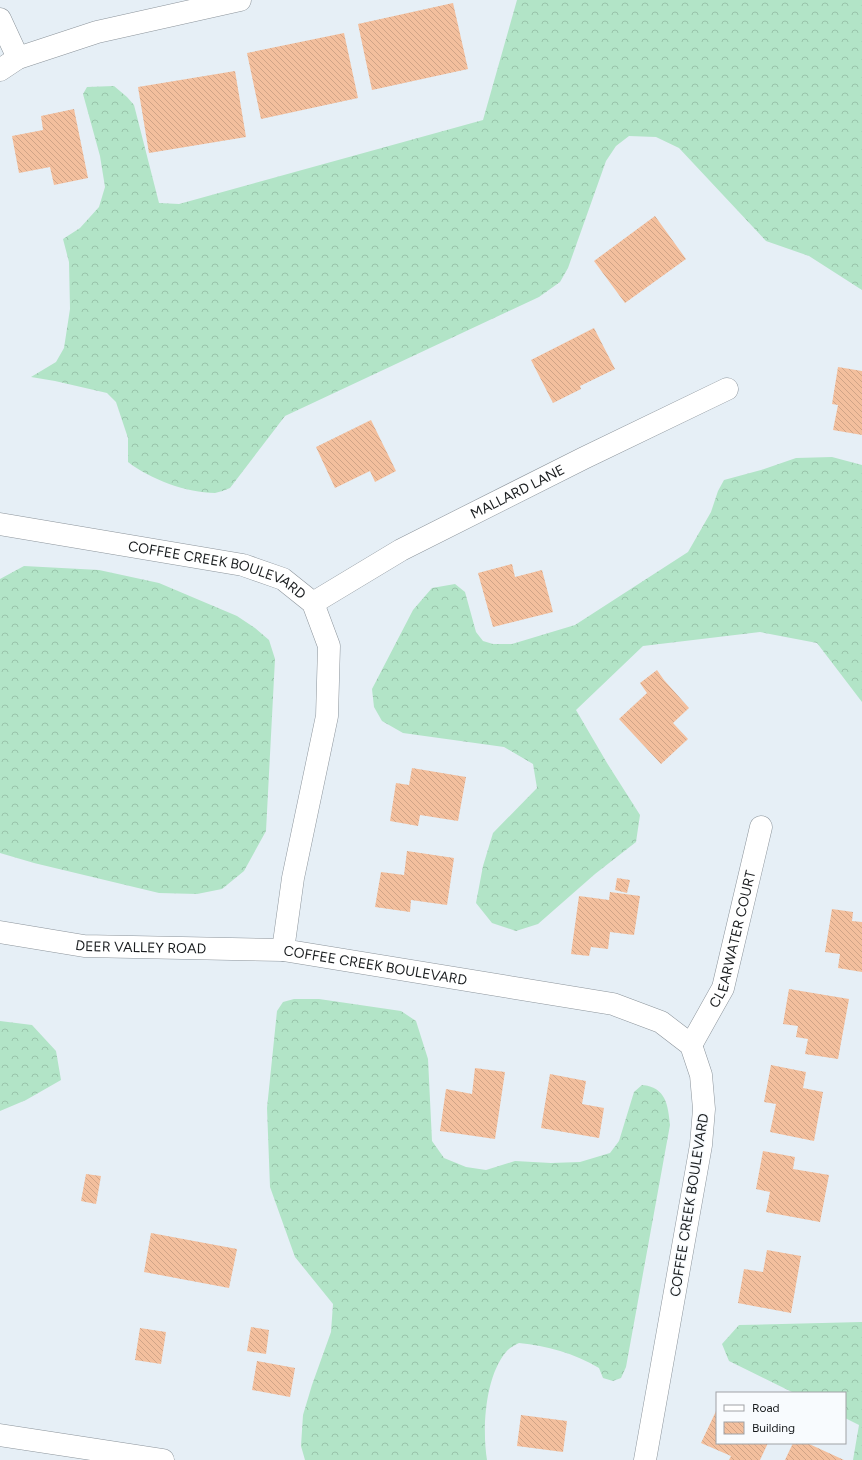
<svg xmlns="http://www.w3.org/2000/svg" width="862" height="1460" viewBox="0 0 862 1460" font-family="Figtree,sans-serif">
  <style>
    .forest { fill: url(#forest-crowns) }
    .building { fill: url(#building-back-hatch) }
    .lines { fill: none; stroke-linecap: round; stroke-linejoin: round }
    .minor-casing { stroke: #8c949b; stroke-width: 23 }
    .minor { stroke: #fff; stroke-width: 22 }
    .labels { text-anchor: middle; stroke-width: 3; stroke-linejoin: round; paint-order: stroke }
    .street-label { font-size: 14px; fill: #1a1d1f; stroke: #f8fbfe }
  </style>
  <defs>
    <pattern id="forest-crowns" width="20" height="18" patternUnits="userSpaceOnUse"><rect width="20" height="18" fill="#b2e4c7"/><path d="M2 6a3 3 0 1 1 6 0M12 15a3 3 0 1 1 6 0" fill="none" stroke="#98c3aa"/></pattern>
    <pattern id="building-back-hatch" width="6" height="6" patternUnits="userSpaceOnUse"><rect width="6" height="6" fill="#f3bf9d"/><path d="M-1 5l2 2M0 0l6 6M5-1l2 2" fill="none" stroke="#d0a487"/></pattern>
  </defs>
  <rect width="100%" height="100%" fill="#e6eff6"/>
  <path class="forest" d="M 517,0 L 862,0 L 862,290 L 809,256 L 766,241 L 679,148 L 656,137 L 629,136 L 616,146 L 606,161 L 568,268 L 560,282 L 539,297 L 285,416 L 230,488 C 225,490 220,492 215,493 C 187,493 150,479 128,462 L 128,438 L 116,402 L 107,393 L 55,381 L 31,377 L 56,362 L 64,348 L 70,309 L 69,262 L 63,239 L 80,228 L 99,207 L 105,187 L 100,156 L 83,94 L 87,87 L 114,86 L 127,97 L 134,105 L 159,203 L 179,204 L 483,120 Z
    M 832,457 L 862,465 L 862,702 L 817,643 L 760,632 L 643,646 L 576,710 L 607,763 L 640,815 L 636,842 L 595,874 L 538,924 L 516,931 L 492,923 L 476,903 L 483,866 L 493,833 L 537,788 L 533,764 L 504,747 L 403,733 L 382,721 L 374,707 L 372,689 L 413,610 L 432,588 L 455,584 L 465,592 L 476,632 L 483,641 L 493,644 L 512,644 L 575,625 L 688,552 L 711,512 L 718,491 L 724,480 L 761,470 L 796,458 Z
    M 24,566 L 99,570 L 159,583 L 237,616 L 255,628 L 269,640 L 275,659 L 266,831 L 244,871 L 222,889 L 197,894 L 159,893 L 34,863 L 0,853 L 0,579 Z
    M 294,999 L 319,999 L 401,1011 L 416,1021 L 428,1059 L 432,1141 L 444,1158 L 466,1167 L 486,1170 L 515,1161 L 551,1163 L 580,1162 L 610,1153 L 619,1141 L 634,1092 L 642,1085 C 666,1087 668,1105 670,1125 L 626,1367 L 621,1378 L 613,1381 L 603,1378 L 599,1368 C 574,1353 547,1346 519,1343 C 515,1345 509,1348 506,1352 C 485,1377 482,1429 487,1460 L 305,1460 L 301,1446 L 303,1415 L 312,1385 L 331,1332 L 333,1304 L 295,1257 L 270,1187 L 267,1108 L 277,1011 L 283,1002 Z
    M 0,1021 L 32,1025 L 56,1051 L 61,1080 L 26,1100 L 0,1111 Z
    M 862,1322 L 862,1460 L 853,1460 L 859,1425 L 845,1418 L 845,1393 L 794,1393 L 729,1361 L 722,1344 L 739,1325 Z"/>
  <path class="building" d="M 453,3 L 468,69 L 372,90 L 358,24 Z
    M 344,33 L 358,98 L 261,119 L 247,53 Z
    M 235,71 L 246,137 L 149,153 L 138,87 Z
    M 74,109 L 88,178 L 54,185 L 50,167 L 19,173 L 12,136 L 43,130 L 41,116 Z
    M 655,216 L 686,259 L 625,303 L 594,261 Z
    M 594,328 L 615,369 L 580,386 L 581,389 L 553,403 L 531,360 Z
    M 838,367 L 862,371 L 862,435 L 833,430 L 838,405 L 832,404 Z
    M 371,420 L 396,471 L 375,482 L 370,471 L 335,488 L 316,447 Z
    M 512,564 L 515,577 L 542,570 L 553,612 L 493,627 L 478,573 Z
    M 657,670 L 664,680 L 689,708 L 673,723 L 688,739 L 661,764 L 619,719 L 647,693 L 640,683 Z
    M 412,768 L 466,777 L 458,821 L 420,815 L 418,826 L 390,821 L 396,783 L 409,785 Z
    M 407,851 L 454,858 L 447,905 L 411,900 L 410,912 L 375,907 L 381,872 L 404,875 Z
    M 617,878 L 630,880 L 627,893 L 615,890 Z
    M 610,892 L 640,896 L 634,935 L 610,932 L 608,949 L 591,947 L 589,956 L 571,954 L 579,896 L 609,900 Z
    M 832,909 L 853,912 L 852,921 L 862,922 L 862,972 L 838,968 L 840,954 L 825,952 Z
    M 789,989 L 849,999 L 838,1059 L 805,1054 L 808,1039 L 796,1037 L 798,1026 L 783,1024 Z
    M 771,1065 L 806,1072 L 803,1088 L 823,1092 L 814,1141 L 770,1132 L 776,1104 L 764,1102 Z
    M 475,1068 L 505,1072 L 495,1139 L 440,1131 L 446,1089 L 472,1094 Z
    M 550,1074 L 586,1081 L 582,1104 L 604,1108 L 599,1138 L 541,1128 Z
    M 763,1151 L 795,1157 L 793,1169 L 829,1175 L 820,1222 L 766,1212 L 770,1192 L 756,1189 Z
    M 86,1174 L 101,1176 L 96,1204 L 81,1201 Z
    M 151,1233 L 237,1249 L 229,1288 L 144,1272 Z
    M 767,1250 L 801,1256 L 791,1313 L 738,1303 L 744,1269 L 763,1272 Z
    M 251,1327 L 269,1330 L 266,1354 L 247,1351 Z
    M 140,1328 L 166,1332 L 161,1364 L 135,1360 Z
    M 257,1361 L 295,1368 L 290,1397 L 252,1390 Z
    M 717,1409 L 717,1443 L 768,1443 L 760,1460 L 729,1460 L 731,1456 L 701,1443 Z
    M 521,1415 L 567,1421 L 563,1452 L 517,1446 Z
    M 793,1443 L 807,1443 L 844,1460 L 785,1460 Z"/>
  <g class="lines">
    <defs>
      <g id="minor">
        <path d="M 0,19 L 18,58"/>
        <path d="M 0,70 L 18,58 L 97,32 L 240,0"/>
        <path id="s1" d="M 0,524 L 243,565 L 283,579 L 313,603 L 329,646 L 327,716 L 293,878 L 283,950 L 613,1004 L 661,1022 L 691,1045 L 701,1075 L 704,1109 L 701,1145 L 645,1460"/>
        <path id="s2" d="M 313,603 L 401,550 L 584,458 L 727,389"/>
        <path id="s3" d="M 0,932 L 84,946 L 283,950"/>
        <path id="s4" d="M 691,1045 L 723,988 L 761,827"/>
        <path d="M 0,1435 L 163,1460"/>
      </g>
    </defs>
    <use href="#minor" class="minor-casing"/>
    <use href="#minor" class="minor"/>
  </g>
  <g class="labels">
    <g class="street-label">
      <text dy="5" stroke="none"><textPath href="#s2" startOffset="233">MALLARD LANE</textPath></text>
      <text dy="5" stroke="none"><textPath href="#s1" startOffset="223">COFFEE CREEK BOULEVARD</textPath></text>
      <text dy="5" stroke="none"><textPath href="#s4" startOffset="115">CLEARWATER COURT</textPath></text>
      <text dy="5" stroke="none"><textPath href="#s3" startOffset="142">DEER VALLEY ROAD</textPath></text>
      <text dy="5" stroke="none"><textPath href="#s1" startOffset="775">COFFEE CREEK BOULEVARD</textPath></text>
      <text transform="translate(689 1205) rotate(-81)" y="5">COFFEE CREEK BOULEVARD</text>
    </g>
  </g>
  <rect x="716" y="1392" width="130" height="52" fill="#f8fbfe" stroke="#9fa2a5"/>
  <rect x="724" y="1405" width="20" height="6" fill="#ffffff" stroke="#9fa2a5"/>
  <text x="752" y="1412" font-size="12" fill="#1a1d1f">Road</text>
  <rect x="724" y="1422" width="20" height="12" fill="url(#building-back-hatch)" stroke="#9fa2a5"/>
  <text x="752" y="1432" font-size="12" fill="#1a1d1f">Building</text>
</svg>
